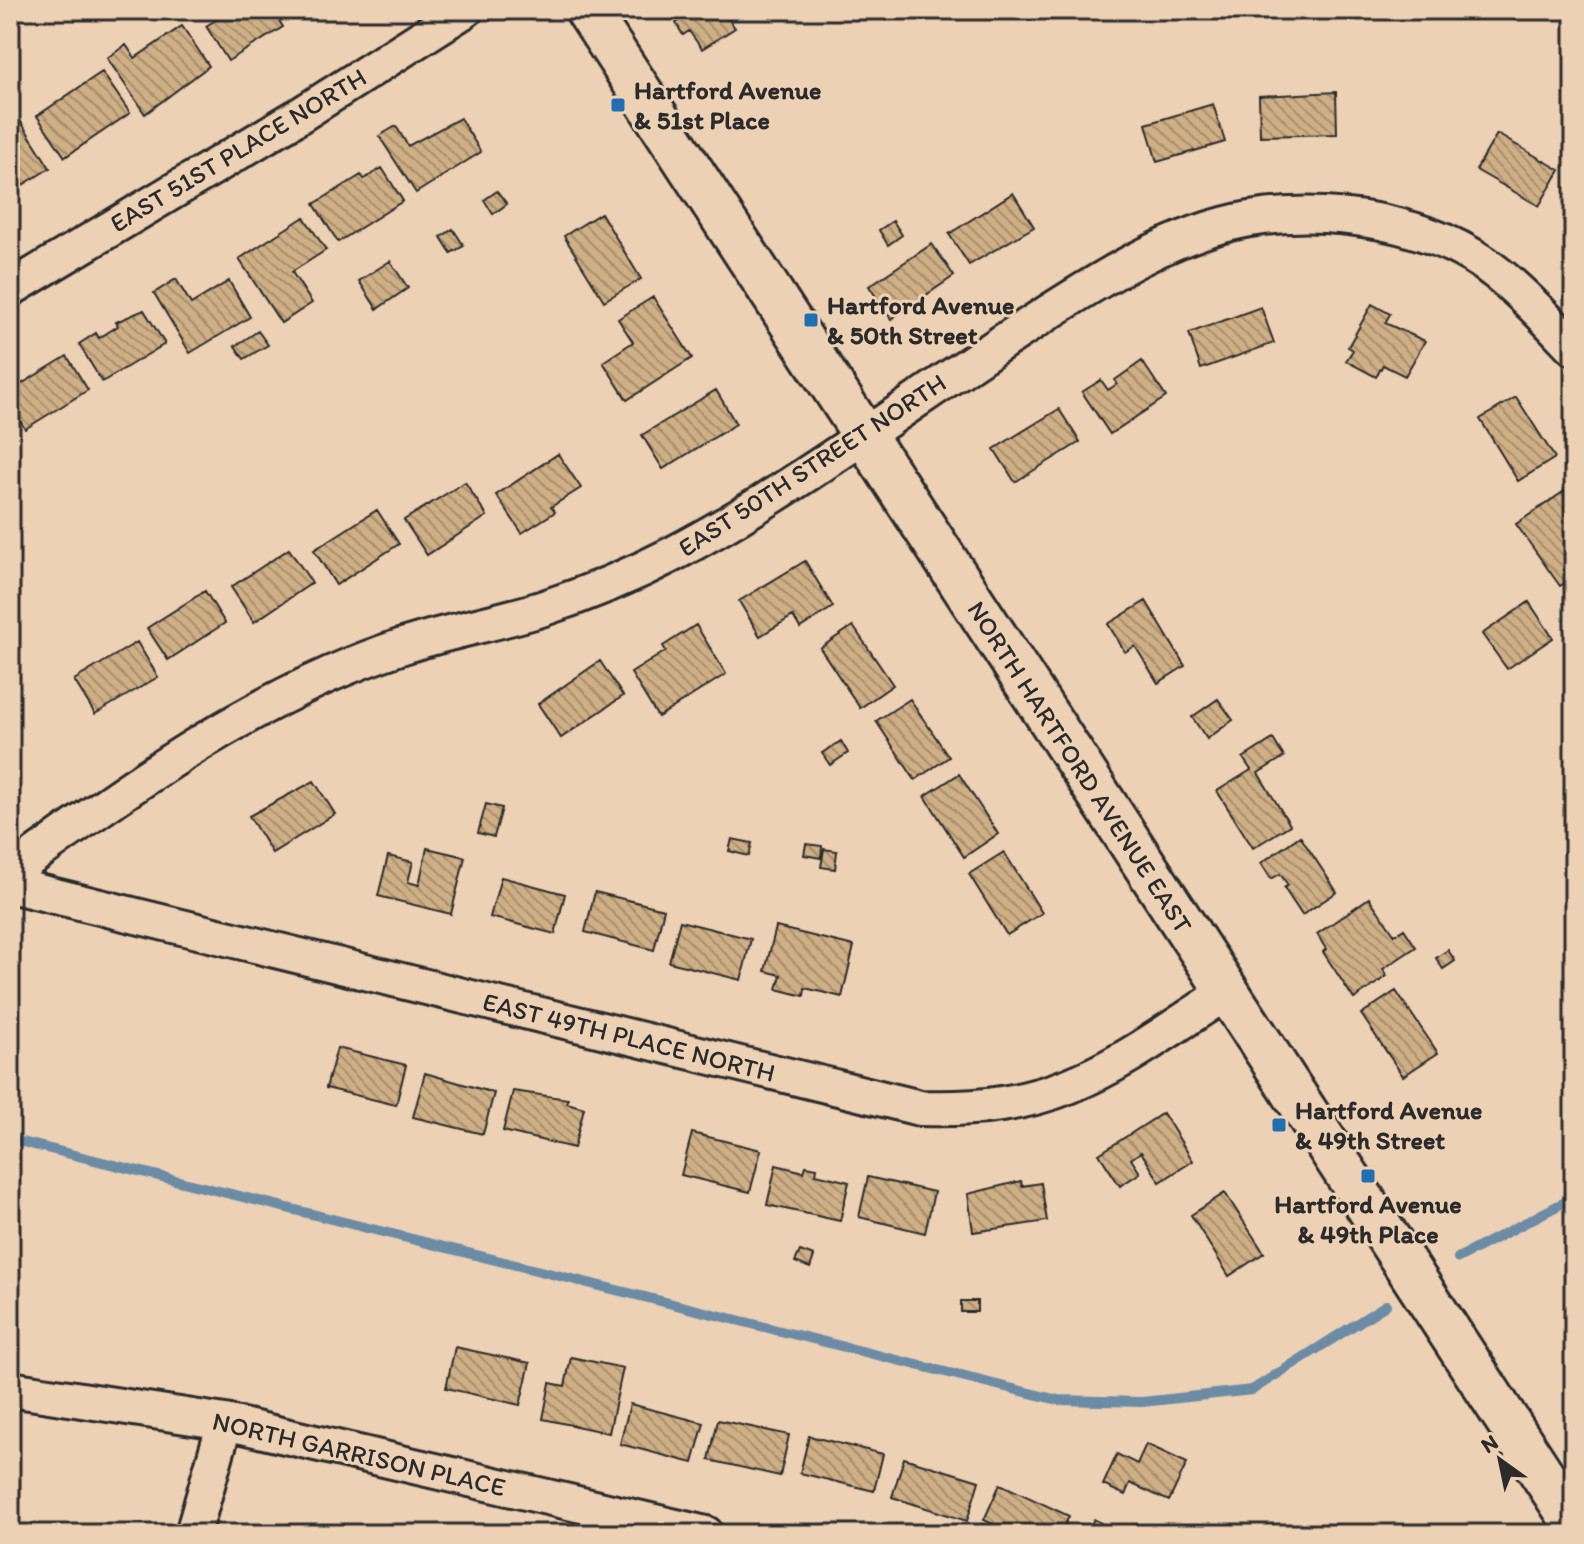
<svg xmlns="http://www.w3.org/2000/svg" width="1584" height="1544" viewBox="0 0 1584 1544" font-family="Itim,sans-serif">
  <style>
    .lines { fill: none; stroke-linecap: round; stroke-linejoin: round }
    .stream { stroke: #6c8ca5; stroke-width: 10 }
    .building { fill: url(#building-back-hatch); stroke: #2b2b2b; stroke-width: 2 }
    .minor-casing { stroke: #2b2b2b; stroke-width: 40 }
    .tertiary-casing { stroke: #2b2b2b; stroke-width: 48 }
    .minor { stroke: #edd1b4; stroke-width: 34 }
    .tertiary { stroke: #edd1b4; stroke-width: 42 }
    .poi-dot { fill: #1f6fb2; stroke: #edd1b4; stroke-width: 3 }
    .labels { text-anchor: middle; stroke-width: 6; stroke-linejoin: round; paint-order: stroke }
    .poi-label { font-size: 26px; font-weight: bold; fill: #2b2b2b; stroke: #edd1b4; text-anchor: start }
    .street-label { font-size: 26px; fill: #2b2b2b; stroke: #edd1b4 }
  </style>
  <defs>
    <pattern id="building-back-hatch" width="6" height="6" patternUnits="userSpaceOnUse" patternTransform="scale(2)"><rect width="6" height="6" fill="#cfaf85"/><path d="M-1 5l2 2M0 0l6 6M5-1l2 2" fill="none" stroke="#a88f6d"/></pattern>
  </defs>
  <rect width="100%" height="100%" fill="#edd1b4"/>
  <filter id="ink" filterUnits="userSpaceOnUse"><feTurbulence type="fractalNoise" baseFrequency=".0125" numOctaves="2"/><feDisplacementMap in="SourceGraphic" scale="16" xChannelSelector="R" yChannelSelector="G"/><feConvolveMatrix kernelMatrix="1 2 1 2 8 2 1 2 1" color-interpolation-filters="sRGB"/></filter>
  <g filter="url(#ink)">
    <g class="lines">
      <path class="stream" d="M 10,1139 L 1058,1400 L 1142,1402 L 1252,1390 L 1386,1305
        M 1458,1258 L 1574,1197"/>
    </g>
    <path class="building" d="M 218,10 L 272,10 L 283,27 L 228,61 L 206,26 L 222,16 Z
      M 676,10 L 702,10 L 708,19 L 722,10 L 735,28 L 702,49 L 689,31 L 683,35 L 676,23 L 682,19 Z
      M 182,26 L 209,66 L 145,114 L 107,58 L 126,45 L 135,58 Z
      M 102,72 L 130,113 L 65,157 L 37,116 Z
      M 1336,92 L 1337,134 L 1260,136 L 1259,96 Z
      M 1213,104 L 1225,142 L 1157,162 L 1146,124 Z
      M 14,111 L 50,168 L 10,193 L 10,114 Z
      M 460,118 L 481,152 L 416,193 L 379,136 L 396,126 L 408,146 Z
      M 1497,134 L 1560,170 L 1539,206 L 1476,170 Z
      M 382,168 L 403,201 L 338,242 L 314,204 L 361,175 L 364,179 Z
      M 497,191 L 507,204 L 493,214 L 484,200 Z
      M 1013,193 L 1034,227 L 969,265 L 949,234 Z
      M 601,213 L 641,279 L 604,301 L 564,236 Z
      M 304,217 L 326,250 L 292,272 L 312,303 L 281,323 L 239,259 Z
      M 893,221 L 902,235 L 888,245 L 879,230 Z
      M 453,229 L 464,246 L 451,253 L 441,237 Z
      M 932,244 L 954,276 L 891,319 L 869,286 Z
      M 390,261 L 408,288 L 377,309 L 359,281 Z
      M 176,279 L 191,304 L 229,281 L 250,317 L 190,353 L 154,293 Z
      M 653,297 L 692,358 L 627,400 L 603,362 L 633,342 L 618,319 Z
      M 1372,304 L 1390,314 L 1385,323 L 1425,341 L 1405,376 L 1383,365 L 1376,377 L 1346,361 L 1353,350 L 1348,347 Z
      M 1261,307 L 1274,343 L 1201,369 L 1189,333 Z
      M 144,310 L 165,344 L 102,382 L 79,344 L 96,333 L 99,338 L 118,326 L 116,322 Z
      M 258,331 L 268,345 L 244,359 L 235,346 Z
      M 67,356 L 88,390 L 25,429 L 10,405 L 10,391 Z
      M 1142,361 L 1166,397 L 1110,434 L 1082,392 L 1101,380 L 1108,390 L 1117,384 L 1115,380 Z
      M 716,390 L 736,424 L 663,469 L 642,435 Z
      M 1516,397 L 1555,458 L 1518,481 L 1480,419 Z
      M 1059,409 L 1080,442 L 1015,482 L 994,449 Z
      M 558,454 L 581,488 L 551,507 L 555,512 L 522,533 L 496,495 Z
      M 465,482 L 487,516 L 427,555 L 404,520 Z
      M 1569,488 L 1574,496 L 1574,577 L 1560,586 L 1516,524 Z
      M 377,510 L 399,544 L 336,585 L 314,550 Z
      M 289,549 L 312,583 L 254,622 L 231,587 Z
      M 805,561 L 833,607 L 800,628 L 793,616 L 760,636 L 739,601 Z
      M 205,591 L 225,623 L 168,660 L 147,628 Z
      M 1146,601 L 1185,666 L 1158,683 L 1135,646 L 1125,652 L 1108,624 Z
      M 1529,602 L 1553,638 L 1507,669 L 1482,634 Z
      M 696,625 L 726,674 L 658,717 L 631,673 L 666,651 L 663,646 Z
      M 853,626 L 893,685 L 860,708 L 820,648 Z
      M 137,642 L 158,677 L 95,714 L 74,680 Z
      M 600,661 L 623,696 L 561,738 L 538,704 Z
      M 910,699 L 949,757 L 915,780 L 876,721 Z
      M 1218,699 L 1233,720 L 1207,739 L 1192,717 Z
      M 1273,739 L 1284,757 L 1258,773 L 1290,825 L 1253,848 L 1217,791 L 1251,770 L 1243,758 Z
      M 841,741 L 848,753 L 830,765 L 822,753 Z
      M 959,774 L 998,834 L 964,857 L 925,796 Z
      M 314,781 L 335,814 L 272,853 L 249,816 Z
      M 486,804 L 502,808 L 494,837 L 478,833 Z
      M 1300,836 L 1337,892 L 1302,915 L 1284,888 L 1288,885 L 1280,874 L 1271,879 L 1261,863 Z
      M 732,839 L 752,843 L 749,856 L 729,851 Z
      M 806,844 L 822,846 L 821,858 L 804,855 Z
      M 427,848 L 465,857 L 451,914 L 378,896 L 388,856 L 413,862 L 408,882 L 419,885 Z
      M 824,849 L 837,851 L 835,869 L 821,867 Z
      M 1004,852 L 1042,913 L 1007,935 L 969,874 Z
      M 501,877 L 565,894 L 555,934 L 490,917 Z
      M 595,892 L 664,909 L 654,950 L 585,932 Z
      M 1369,898 L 1395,935 L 1404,929 L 1416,947 L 1383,969 L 1387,976 L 1354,999 L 1323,952 L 1326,949 L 1317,934 Z
      M 680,921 L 751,939 L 741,980 L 669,962 Z
      M 776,927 L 854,946 L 842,997 L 805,988 L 804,996 L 777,989 L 781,975 L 765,971 Z
      M 1448,950 L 1455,961 L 1443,969 L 1436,958 Z
      M 1396,991 L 1438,1053 L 1403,1076 L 1361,1014 Z
      M 337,1048 L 406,1065 L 396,1105 L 326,1088 Z
      M 425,1073 L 494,1093 L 483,1134 L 413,1117 Z
      M 513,1091 L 568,1099 L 567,1103 L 584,1108 L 574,1148 L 503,1131 Z
      M 1163,1113 L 1193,1161 L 1160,1182 L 1141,1152 L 1131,1159 L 1140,1173 L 1120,1186 L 1099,1154 Z
      M 692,1133 L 761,1150 L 750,1192 L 681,1175 Z
      M 776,1165 L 804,1172 L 806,1166 L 817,1168 L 816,1174 L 849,1182 L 840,1221 L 767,1205 Z
      M 868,1177 L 934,1192 L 925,1233 L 859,1217 Z
      M 1021,1181 L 1022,1186 L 1041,1183 L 1047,1221 L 973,1232 L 968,1194 Z
      M 1225,1193 L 1264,1253 L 1229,1276 L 1191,1215 Z
      M 800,1251 L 814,1256 L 810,1268 L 795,1262 Z
      M 961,1301 L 977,1301 L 977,1312 L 961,1312 Z
      M 455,1347 L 530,1363 L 520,1405 L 446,1388 Z
      M 571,1357 L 623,1368 L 609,1433 L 543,1419 L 550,1383 L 565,1386 Z
      M 630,1404 L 704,1423 L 693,1463 L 620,1444 Z
      M 718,1420 L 789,1435 L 780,1476 L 709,1460 Z
      M 809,1436 L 883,1454 L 874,1491 L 800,1473 Z
      M 1146,1444 L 1187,1463 L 1169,1501 L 1130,1483 L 1125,1495 L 1103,1485 L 1117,1454 L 1137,1464 Z
      M 904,1458 L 979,1481 L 967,1521 L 892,1497 Z
      M 1000,1484 L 1069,1516 L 1061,1534 L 1014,1534 L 984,1520 Z
      M 1094,1519 L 1113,1530 L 1111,1534 L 1085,1534 Z"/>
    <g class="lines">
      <defs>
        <path id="minor" d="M 10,289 L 297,117 L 465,10
          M 10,873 C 132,785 259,693 403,646 C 448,631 496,623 541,609 C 587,594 631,576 673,554 C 794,490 904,406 1018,332 C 1088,287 1167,233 1250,219 C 1329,206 1433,221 1497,273 C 1525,295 1549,322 1574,348
          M 10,885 L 920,1108 C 1061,1113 1115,1065 1227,992
          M 10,1389 L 225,1422 L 706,1534
          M 193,1534 L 225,1422"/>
        <path id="tertiary" d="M 587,10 L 1574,1523"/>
      </defs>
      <use href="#minor" class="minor-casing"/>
      <use href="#tertiary" class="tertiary-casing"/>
      <use href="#minor" class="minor"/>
      <use href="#tertiary" class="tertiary"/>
    </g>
  </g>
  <g class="poi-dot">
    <rect x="610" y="97" width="16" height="16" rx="4"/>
    <rect x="803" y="312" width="16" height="16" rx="4"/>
    <rect x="1271" y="1117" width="16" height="16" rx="4"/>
    <rect x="1360" y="1168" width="16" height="16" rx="4"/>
  </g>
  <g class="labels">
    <g class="poi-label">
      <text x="634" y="99">Hartford Avenue<tspan x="634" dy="30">&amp; 51st Place</tspan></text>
      <text x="827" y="314">Hartford Avenue<tspan x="827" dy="30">&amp; 50th Street</tspan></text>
      <text x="1295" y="1119">Hartford Avenue<tspan x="1295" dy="30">&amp; 49th Street</tspan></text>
      <text x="1368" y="1213" text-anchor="middle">Hartford Avenue<tspan x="1368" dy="30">&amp; 49th Place</tspan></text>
    </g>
    <g class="street-label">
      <text transform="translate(238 150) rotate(-31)" y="9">EAST 51ST PLACE NORTH</text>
      <text transform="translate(812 465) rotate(-33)" y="9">EAST 50TH STREET NORTH</text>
      <text transform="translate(1080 767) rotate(57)" y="9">NORTH HARTFORD AVENUE EAST</text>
      <text transform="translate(629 1037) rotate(14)" y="9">EAST 49TH PLACE NORTH</text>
      <text transform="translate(359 1454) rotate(13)" y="9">NORTH GARRISON PLACE</text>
    </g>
  </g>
  <rect width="1584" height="1544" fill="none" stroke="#edd1b4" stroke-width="40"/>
  <rect x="20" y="20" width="1544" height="1504" fill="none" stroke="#2b2b2b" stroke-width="3" filter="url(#ink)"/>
  <g transform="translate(1500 1460) rotate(327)" stroke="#edd1b4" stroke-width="6" paint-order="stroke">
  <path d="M0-6L14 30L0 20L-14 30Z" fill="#2b2b2b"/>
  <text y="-12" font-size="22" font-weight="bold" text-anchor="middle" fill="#2b2b2b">N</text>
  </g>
</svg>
